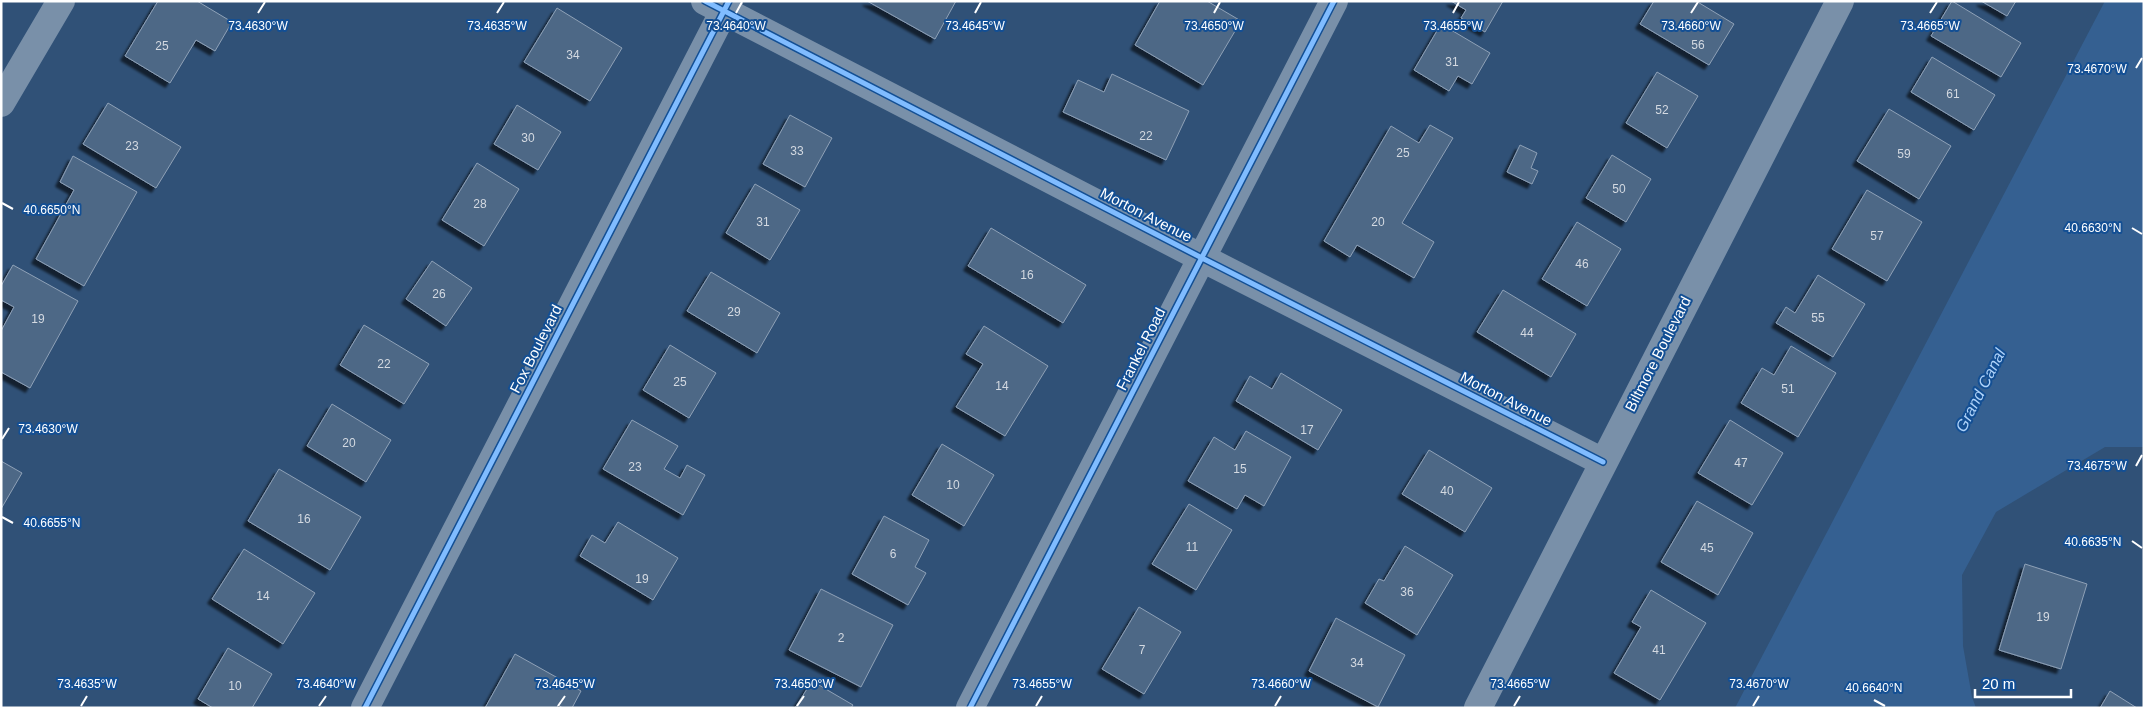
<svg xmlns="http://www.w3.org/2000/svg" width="2145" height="709" viewBox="0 0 2145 709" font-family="Helvetica,sans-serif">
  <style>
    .water { fill: #356091 }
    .building { fill: #4e6886; stroke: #8ea1b7; filter: url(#shadow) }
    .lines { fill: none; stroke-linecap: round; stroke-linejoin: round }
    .minor { stroke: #7990a9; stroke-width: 28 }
    .cycleway-casing { stroke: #134f94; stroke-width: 8 }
    .cycleway { stroke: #80bcff; stroke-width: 5 }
    .ticks { fill: none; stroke: #fff; stroke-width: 2 }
    .labels { text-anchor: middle; stroke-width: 4; stroke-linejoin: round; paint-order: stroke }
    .number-label { font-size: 12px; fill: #d3d9e1 }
    .street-label { font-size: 15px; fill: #fff; stroke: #134f94 }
    .water-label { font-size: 16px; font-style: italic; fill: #aed2f9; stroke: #134f94 }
    .ticks-label { font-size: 12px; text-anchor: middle; fill: #fff; stroke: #134f94; stroke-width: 4; stroke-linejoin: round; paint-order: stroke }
  </style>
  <defs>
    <filter id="shadow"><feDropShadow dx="-4.5" dy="4.5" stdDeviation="1" flood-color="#0009"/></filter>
  </defs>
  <rect width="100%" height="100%" fill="#305177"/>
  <path class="water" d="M 2105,1 L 2144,1 L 2144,447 L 2105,447 L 1996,512 L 1962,575 L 1963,646 L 1972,697 L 1976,708 L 1735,708 Z"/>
  <path class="building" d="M 158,1 L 197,1 L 232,22 L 215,51 L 196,40 L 170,83 L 125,56 Z
    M 867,1 L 956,1 L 935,39 Z
    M 1160,1 L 1207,1 L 1241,21 L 1203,85 L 1135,45 Z
    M 1451,1 L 1503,1 L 1485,32 L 1461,18 L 1466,10 Z
    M 1654,1 L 1696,1 L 1734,24 L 1709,65 L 1640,24 Z
    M 1952,1 L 2021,43 L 2001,77 L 1931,36 Z
    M 1981,1 L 2016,1 L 2007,16 Z
    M 557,8 L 622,48 L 590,101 L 524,62 Z
    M 1441,24 L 1490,53 L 1472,84 L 1458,76 L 1449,91 L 1414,70 Z
    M 1932,57 L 1995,95 L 1974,130 L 1911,92 Z
    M 1657,72 L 1698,96 L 1667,148 L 1626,123 Z
    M 1112,74 L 1189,111 L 1166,160 L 1063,112 L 1078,80 L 1104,92 Z
    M 108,103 L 181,147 L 156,188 L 83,144 Z
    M 517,105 L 561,132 L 538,170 L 494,144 Z
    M 1889,109 L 1951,146 L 1919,199 L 1857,161 Z
    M 790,115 L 832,138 L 805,187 L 763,164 Z
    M 1430,125 L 1453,138 L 1402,223 L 1434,242 L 1414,278 L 1357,245 L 1350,257 L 1324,241 L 1391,126 L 1419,143 Z
    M 1520,145 L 1537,153 L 1531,168 L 1538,171 L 1532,184 L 1507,172 Z
    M 1612,155 L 1651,179 L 1626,222 L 1586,198 Z
    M 73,156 L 137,192 L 84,286 L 36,259 L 74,190 L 60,182 Z
    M 477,163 L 519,189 L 484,246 L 442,220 Z
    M 755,184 L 800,210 L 770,260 L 726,233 Z
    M 1867,190 L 1922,222 L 1887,281 L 1832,249 Z
    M 1577,222 L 1621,249 L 1587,306 L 1542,279 Z
    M 991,228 L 1086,285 L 1063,323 L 968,266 Z
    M 432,261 L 472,288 L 446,326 L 406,299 Z
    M 13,265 L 78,301 L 30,388 L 1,372 L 1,331 L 14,307 L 1,300 L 1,286 Z
    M 711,272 L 780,313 L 757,353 L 687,311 Z
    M 1818,275 L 1865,304 L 1833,357 L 1776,323 L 1786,307 L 1795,313 Z
    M 1503,290 L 1576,334 L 1551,377 L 1477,332 Z
    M 364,325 L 429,364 L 404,404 L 340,365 Z
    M 984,326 L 1048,366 L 1005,436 L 956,407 L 983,364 L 966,354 Z
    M 670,345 L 716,373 L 689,418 L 643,390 Z
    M 1791,346 L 1836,373 L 1798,437 L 1741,403 L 1762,368 L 1774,375 Z
    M 1281,373 L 1342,410 L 1318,450 L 1236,401 L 1250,376 L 1272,389 Z
    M 332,404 L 391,440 L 366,482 L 307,446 Z
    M 632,420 L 678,446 L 664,469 L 680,478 L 687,465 L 705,475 L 683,515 L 603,469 Z
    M 1730,420 L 1783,453 L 1752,505 L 1698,473 Z
    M 1246,431 L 1291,457 L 1264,506 L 1245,495 L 1237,509 L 1188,481 L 1214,437 L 1235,450 Z
    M 942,444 L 994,475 L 964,526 L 912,495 Z
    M 1429,450 L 1492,488 L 1465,532 L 1402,494 Z
    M 1,461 L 22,473 L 1,509 Z
    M 279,469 L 361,517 L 330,570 L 248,521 Z
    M 1697,501 L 1753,533 L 1718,595 L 1661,562 Z
    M 1189,504 L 1232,530 L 1196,590 L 1152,564 Z
    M 884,516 L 929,540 L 915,567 L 926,573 L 908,605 L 852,574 Z
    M 618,522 L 678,558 L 653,600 L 580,556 L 592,535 L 605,543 Z
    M 1405,546 L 1453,575 L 1417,635 L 1365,603 L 1379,579 L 1384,581 Z
    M 244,549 L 315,593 L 283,644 L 212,599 Z
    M 2025,564 L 2087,584 L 2061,669 L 1999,650 Z
    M 821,589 L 893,625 L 861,687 L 789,650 Z
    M 1651,590 L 1706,623 L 1660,700 L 1614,673 L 1641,627 L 1632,622 Z
    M 1139,607 L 1181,632 L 1144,694 L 1102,669 Z
    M 1336,618 L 1405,655 L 1378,707 L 1309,671 Z
    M 228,648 L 272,674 L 252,708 L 213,708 L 198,699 Z
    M 515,654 L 581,691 L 572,708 L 563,708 L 558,705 L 557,708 L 485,708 Z
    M 812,681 L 853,705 L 851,708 L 795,708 Z
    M 2110,691 L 2137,708 L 2100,708 Z"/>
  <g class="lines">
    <path class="minor" d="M 705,1 L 1202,258 L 1603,462
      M 1,103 L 61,1
      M 365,708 L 729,1
      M 970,708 L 1334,1
      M 1478,708 L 1840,1"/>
    <defs>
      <path id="cycleway" d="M 705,1 L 1202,258 L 1603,462
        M 365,708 L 729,1
        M 970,708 L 1334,1"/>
    </defs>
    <use href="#cycleway" class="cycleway-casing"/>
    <use href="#cycleway" class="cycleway"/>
  </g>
  <path class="ticks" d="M 258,13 L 265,2M 497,13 L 504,2M 736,13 L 742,2M 975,13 L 981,2M 1214,13 L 1220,2M 1453,13 L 1459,2M 1691,13 L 1698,2M 1930,13 L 1937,2M 2136,68 L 2142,58M 2,203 L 13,209M 2132,228 L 2142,234M 2,439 L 9,428M 2136,466 L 2142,455M 2,517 L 13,523M 2132,541 L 2142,548M 1874,700 L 1885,706M 81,706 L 87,696M 319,706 L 326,696M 558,706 L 565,696M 797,706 L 804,696M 1036,706 L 1042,696M 1275,706 L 1281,696M 1514,706 L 1520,696M 1753,706 L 1759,696"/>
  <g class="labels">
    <g class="number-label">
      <text x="1698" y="49">56</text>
      <text x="162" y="50">25</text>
      <text x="573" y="59">34</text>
      <text x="1452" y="66">31</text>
      <text x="1953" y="98">61</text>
      <text x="1662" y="114">52</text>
      <text x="1146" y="140">22</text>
      <text x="528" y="142">30</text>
      <text x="132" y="150">23</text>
      <text x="797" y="155">33</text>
      <text x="1403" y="157">25</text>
      <text x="1904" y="158">59</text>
      <text x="1619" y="193">50</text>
      <text x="480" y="208">28</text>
      <text x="763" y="226">31</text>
      <text x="1378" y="226">20</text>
      <text x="1877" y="240">57</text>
      <text x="1582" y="268">46</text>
      <text x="1027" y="279">16</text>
      <text x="439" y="298">26</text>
      <text x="734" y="316">29</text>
      <text x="1818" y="322">55</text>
      <text x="38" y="323">19</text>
      <text x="1527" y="337">44</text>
      <text x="384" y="368">22</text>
      <text x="680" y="386">25</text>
      <text x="1002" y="390">14</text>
      <text x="1788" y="393">51</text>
      <text x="1307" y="434">17</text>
      <text x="349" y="447">20</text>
      <text x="1741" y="467">47</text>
      <text x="635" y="471">23</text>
      <text x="1240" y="473">15</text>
      <text x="953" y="489">10</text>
      <text x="1447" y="495">40</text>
      <text x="304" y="523">16</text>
      <text x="1192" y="551">11</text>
      <text x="1707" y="552">45</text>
      <text x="893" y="558">6</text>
      <text x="642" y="583">19</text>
      <text x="1407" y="596">36</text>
      <text x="263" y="600">14</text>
      <text x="2043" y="621">19</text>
      <text x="841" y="642">2</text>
      <text x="1142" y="654">7</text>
      <text x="1659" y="654">41</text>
      <text x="1357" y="667">34</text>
      <text x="235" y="690">10</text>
    </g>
    <g class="street-label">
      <text transform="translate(1146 215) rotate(27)" y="5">Morton Avenue</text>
      <text transform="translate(536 349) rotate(-63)" y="5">Fox Boulevard</text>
      <text transform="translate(1141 349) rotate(-63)" y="5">Frankel Road</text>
      <text transform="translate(1658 354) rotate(-63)" y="5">Biltmore Boulevard</text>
      <text transform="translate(1506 399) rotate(27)" y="5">Morton Avenue</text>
    </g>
    <g class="water-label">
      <text transform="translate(1980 390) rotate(-63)" y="6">Grand Canal</text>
    </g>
  </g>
  <g class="ticks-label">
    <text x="497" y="30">73.4635°W</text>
    <text x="1930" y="30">73.4665°W</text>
    <text x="258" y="30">73.4630°W</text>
    <text x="736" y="30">73.4640°W</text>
    <text x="975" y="30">73.4645°W</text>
    <text x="1214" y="30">73.4650°W</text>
    <text x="1453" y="30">73.4655°W</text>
    <text x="1691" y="30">73.4660°W</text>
    <text x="2097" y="73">73.4670°W</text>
    <text x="52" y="214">40.6650°N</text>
    <text x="2093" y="232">40.6630°N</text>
    <text x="48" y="433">73.4630°W</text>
    <text x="2097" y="470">73.4675°W</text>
    <text x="52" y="527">40.6655°N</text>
    <text x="2093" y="546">40.6635°N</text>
    <text x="87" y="688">73.4635°W</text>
    <text x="326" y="688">73.4640°W</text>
    <text x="565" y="688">73.4645°W</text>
    <text x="804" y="688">73.4650°W</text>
    <text x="1042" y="688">73.4655°W</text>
    <text x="1281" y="688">73.4660°W</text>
    <text x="1520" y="688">73.4665°W</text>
    <text x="1759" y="688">73.4670°W</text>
    <text x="1874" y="692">40.6640°N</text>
  </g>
  <rect width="2145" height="709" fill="none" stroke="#ffffff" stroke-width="5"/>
  <path d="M1975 689v8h96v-8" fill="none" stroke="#ffffff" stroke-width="2.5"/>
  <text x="1982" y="689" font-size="15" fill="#ffffff" stroke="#134f94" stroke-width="4" paint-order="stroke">20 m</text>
</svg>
